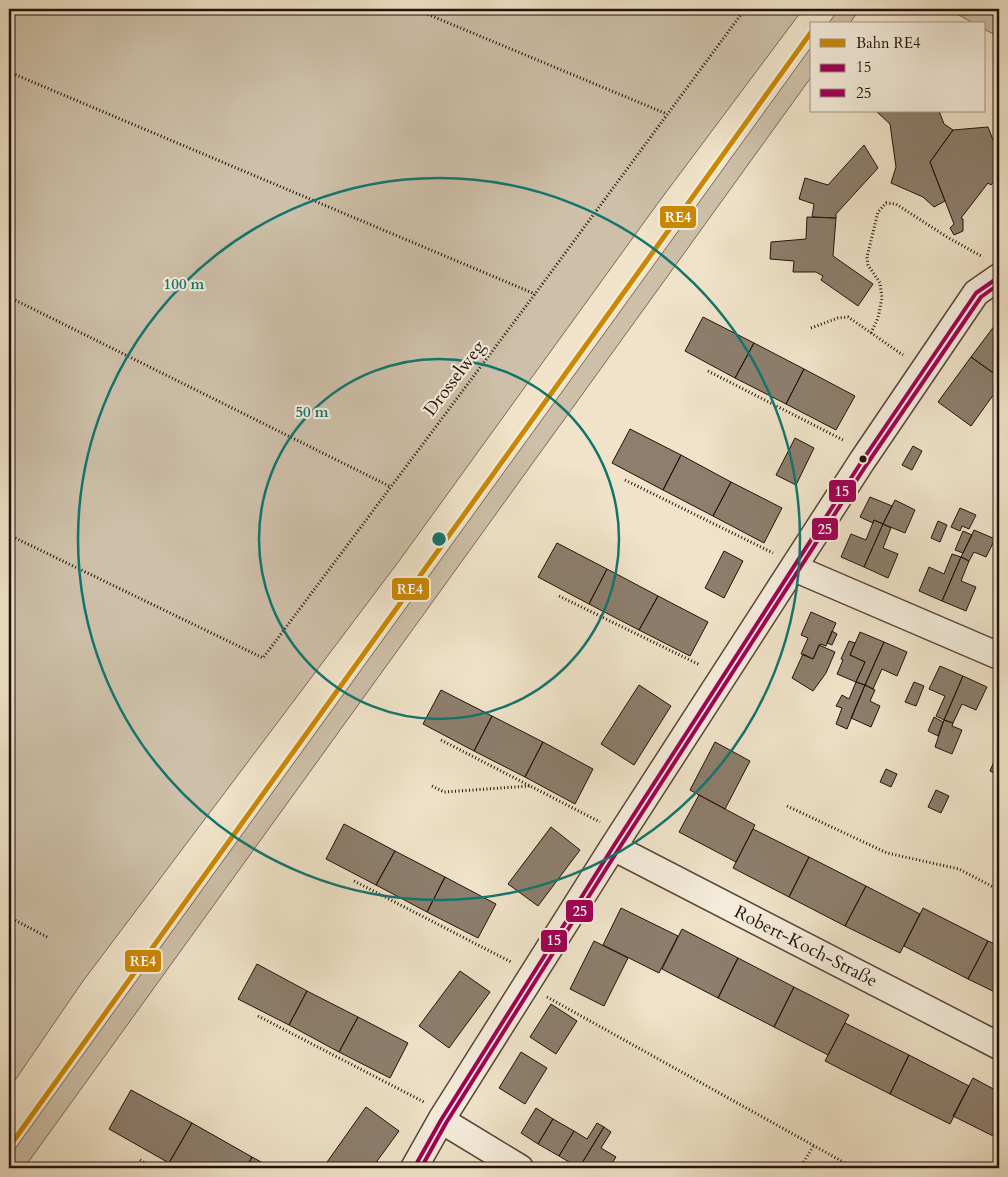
<svg xmlns="http://www.w3.org/2000/svg" width="1008" height="1177" viewBox="0 0 1008 1177" font-family="Cardo,serif">
  <style>
    .green { fill: #cdbfa8; stroke: #786858 }
    .building { fill: #8d7e6d; stroke: #221109 }
    .lines { fill: none; stroke-linecap: round; stroke-linejoin: round }
    .minor-casing { stroke: #564639; stroke-width: 29 }
    .path { stroke: #221109; stroke-width: 3; stroke-dasharray: 1 2.5; stroke-linecap: butt }
    .minor { stroke: #f5eddc; stroke-width: 26 }
    .bus-1-casing { stroke: #f5eddc; stroke-width: 8 }
    .bus-2-casing { stroke: #f5eddc; stroke-width: 8 }
    .bus-1 { stroke: #9f0055; stroke-width: 4 }
    .bus-2 { stroke: #9f0055; stroke-width: 4 }
    .rail-1-casing { stroke: #f5eddc; stroke-width: 9 }
    .rail-1 { stroke: #cc8802; stroke-width: 5 }
    .ring { fill: none; stroke: #0f766e; stroke-width: 2.5 }
    .bus-dot { fill: #221109; stroke: #f5eddc; stroke-width: 2 }
    .labels { text-anchor: middle; stroke-width: 4.5; stroke-linejoin: round; paint-order: stroke }
    .street-label { font-size: 18px; fill: #221109; stroke: #f5eddc }
    .centre { fill: #0f766e; stroke: #f5eddc; stroke-width: 2.5 }
    .ring-label { font-size: 15px; text-anchor: middle; font-weight: bold; fill: #0f766e; stroke: #f5eddc; stroke-width: 4.5; stroke-linejoin: round; paint-order: stroke }
    .line-badge { stroke: #f5eddc; stroke-width: 2 }
    .badge-label { font-size: 14px; text-anchor: middle; font-weight: bold; fill: #fff }
  </style>
  <rect width="100%" height="100%" fill="#f0e3c9"/>
  <filter id="stains"><feTurbulence type="fractalNoise" baseFrequency=".004" numOctaves="4"/><feColorMatrix values="0 0 0 0 .2 0 0 0 0 .09 0 0 0 0 .02 0 0 0 .5 -.17"/></filter>
  <radialGradient id="worn" r=".72"><stop offset=".6" stop-color="#630" stop-opacity="0"/><stop offset="1" stop-color="#630" stop-opacity=".3"/></radialGradient>
  <path class="green" d="M 9,9 L 803,9 L 658,203 L 399,561 L 83,981 L 9,1089 Z
    M 839,9 L 860,9 L 849,24 L 828,24 Z
    M 948,9 L 999,9 L 999,37 L 984,29 L 984,24 L 975,24 Z
    M 812,46 L 812,76 L 24,1168 L 9,1168 L 9,1157 Z"/>
  <path class="building" d="M 876,111 L 939,111 L 944,124 L 953,130 L 930,162 L 945,201 L 934,207 L 923,197 L 891,183 L 896,167 L 890,124 Z
    M 988,127 L 999,156 L 999,174 L 991,185 L 988,183 L 961,218 L 963,219 L 963,231 L 954,235 L 950,228 L 954,224 L 930,162 L 953,130 Z
    M 864,145 L 878,168 L 836,214 L 836,218 L 812,217 L 814,204 L 799,199 L 805,178 L 828,185 Z
    M 807,217 L 836,218 L 833,256 L 873,284 L 858,306 L 821,280 L 823,276 L 816,272 L 793,272 L 794,261 L 770,259 L 771,242 L 806,239 Z
    M 703,317 L 754,343 L 735,378 L 685,351 Z
    M 999,320 L 999,377 L 971,357 L 995,325 Z
    M 754,343 L 804,369 L 786,404 L 735,378 Z
    M 971,357 L 999,377 L 999,387 L 971,426 L 938,402 Z
    M 804,369 L 855,396 L 836,430 L 786,404 Z
    M 630,429 L 681,455 L 663,490 L 612,463 Z
    M 795,438 L 814,448 L 796,485 L 776,475 Z
    M 913,446 L 922,451 L 912,470 L 902,465 Z
    M 681,455 L 731,482 L 713,516 L 663,490 Z
    M 731,482 L 782,508 L 764,543 L 713,516 Z
    M 870,497 L 892,506 L 883,524 L 874,520 L 873,523 L 860,517 Z
    M 895,500 L 915,510 L 905,533 L 883,524 Z
    M 960,508 L 976,515 L 969,529 L 962,526 L 960,531 L 951,527 Z
    M 874,520 L 883,524 L 864,567 L 841,557 L 851,534 L 866,540 Z
    M 938,521 L 947,525 L 940,542 L 931,538 Z
    M 883,524 L 891,528 L 883,548 L 898,554 L 888,578 L 864,567 Z
    M 974,530 L 995,539 L 986,557 L 974,552 L 969,561 L 961,557 Z
    M 963,531 L 972,535 L 963,553 L 955,550 Z
    M 557,543 L 607,569 L 589,604 L 538,577 Z
    M 724,551 L 743,561 L 724,598 L 705,588 Z
    M 952,554 L 961,557 L 942,601 L 919,591 L 929,567 L 944,574 Z
    M 961,557 L 969,561 L 961,581 L 976,587 L 966,611 L 942,601 Z
    M 607,569 L 658,596 L 639,630 L 589,604 Z
    M 658,596 L 708,622 L 690,656 L 639,630 Z
    M 811,612 L 836,623 L 826,646 L 820,644 L 813,659 L 801,654 L 808,638 L 801,635 Z
    M 832,631 L 837,634 L 832,645 L 827,643 Z
    M 860,632 L 884,642 L 865,685 L 856,682 L 865,662 L 850,655 Z
    M 849,641 L 855,643 L 850,655 L 865,662 L 856,682 L 837,674 L 843,660 L 841,659 Z
    M 884,642 L 907,652 L 897,676 L 882,669 L 873,689 L 865,685 Z
    M 819,645 L 835,652 L 826,673 L 813,691 L 792,678 L 803,654 L 813,659 Z
    M 940,666 L 963,676 L 944,720 L 936,716 L 945,696 L 929,689 Z
    M 963,676 L 987,687 L 976,710 L 962,704 L 953,723 L 944,720 Z
    M 856,682 L 865,685 L 847,729 L 836,724 L 842,708 L 836,706 L 842,695 L 849,699 Z
    M 914,682 L 924,686 L 916,706 L 905,702 Z
    M 639,685 L 671,706 L 634,765 L 601,744 Z
    M 865,685 L 875,690 L 870,701 L 880,706 L 871,727 L 851,718 Z
    M 441,690 L 492,716 L 474,751 L 423,724 Z
    M 492,716 L 543,742 L 525,777 L 474,751 Z
    M 934,717 L 943,722 L 938,736 L 928,731 Z
    M 944,720 L 953,723 L 952,726 L 962,730 L 952,754 L 935,747 Z
    M 543,742 L 593,769 L 575,804 L 525,777 Z
    M 715,742 L 750,761 L 725,809 L 690,790 Z
    M 998,752 L 999,753 L 999,775 L 990,771 Z
    M 886,769 L 897,774 L 891,787 L 880,782 Z
    M 936,790 L 949,796 L 941,813 L 928,807 Z
    M 699,795 L 755,825 L 736,862 L 679,832 Z
    M 344,824 L 395,851 L 376,885 L 326,859 Z
    M 551,827 L 580,850 L 538,906 L 508,884 Z
    M 753,829 L 809,857 L 789,897 L 733,868 Z
    M 395,851 L 445,877 L 427,912 L 376,885 Z
    M 809,857 L 866,886 L 845,926 L 789,897 Z
    M 445,877 L 496,904 L 478,938 L 427,912 Z
    M 866,886 L 920,914 L 900,953 L 845,926 Z
    M 621,908 L 678,936 L 659,973 L 603,945 Z
    M 923,908 L 988,941 L 968,979 L 904,946 Z
    M 682,929 L 738,958 L 718,998 L 662,969 Z
    M 594,941 L 628,958 L 604,1006 L 570,989 Z
    M 988,941 L 999,946 L 999,994 L 968,979 Z
    M 738,958 L 794,987 L 774,1027 L 718,998 Z
    M 257,964 L 307,991 L 289,1025 L 238,999 Z
    M 460,971 L 490,992 L 449,1048 L 419,1026 Z
    M 794,987 L 849,1015 L 828,1055 L 774,1027 Z
    M 307,991 L 358,1017 L 339,1052 L 289,1025 Z
    M 551,1004 L 577,1021 L 556,1054 L 530,1037 Z
    M 358,1017 L 408,1043 L 390,1078 L 339,1052 Z
    M 845,1023 L 909,1055 L 890,1094 L 825,1061 Z
    M 521,1052 L 547,1068 L 525,1104 L 499,1088 Z
    M 909,1055 L 969,1086 L 950,1124 L 890,1094 Z
    M 973,1078 L 999,1092 L 999,1139 L 953,1116 Z
    M 131,1090 L 192,1123 L 169,1163 L 109,1129 Z
    M 366,1107 L 399,1131 L 372,1168 L 329,1168 L 325,1165 Z
    M 536,1108 L 553,1119 L 538,1144 L 521,1133 Z
    M 553,1119 L 574,1131 L 559,1156 L 538,1144 Z
    M 192,1123 L 252,1157 L 246,1168 L 178,1168 L 169,1163 Z
    M 597,1123 L 604,1127 L 579,1168 L 559,1156 L 574,1131 L 587,1139 Z
    M 604,1127 L 611,1132 L 601,1148 L 616,1157 L 609,1168 L 579,1168 Z
    M 252,1157 L 272,1168 L 246,1168 Z"/>
  <g class="lines">
    <defs>
      <path id="minor" d="M 794,568 L 999,656
        M 613,847 L 999,1046
        M 441,1120 L 520,1168
        M 414,1168 L 441,1120 L 613,847 L 862,461 L 976,293 L 999,277"/>
    </defs>
    <use href="#minor" class="minor-casing"/>
    <path class="path" d="M 415,9 L 667,114
      M 9,72 L 535,294
      M 9,297 L 391,487
      M 811,328 L 838,318 L 848,317 L 903,355
      M 871,333 L 878,318 L 882,298 L 880,283 L 868,265 L 867,257 L 878,212 L 886,203 L 896,204 L 947,237 L 983,257
      M 708,371 L 845,441
      M 625,480 L 773,553
      M 9,535 L 263,658 L 535,294 L 745,9
      M 559,596 L 700,665
      M 441,740 L 600,822
      M 432,786 L 444,792 L 530,786
      M 787,806 L 887,853 L 959,869 L 999,890
      M 354,881 L 511,962
      M 9,917 L 49,938
      M 547,997 L 854,1168
      M 258,1016 L 424,1102
      M 140,1160 L 153,1168
      M 800,1168 L 814,1145"/>
    <use href="#minor" class="minor"/>
    <defs>
      <path id="bus-1" d="M 414,1168 L 441,1120 L 613,847 L 862,461 L 976,293 L 999,277"/>
      <path id="bus-2" d="M 421,1168 L 446,1123 L 618,850 L 867,464 L 981,297 L 999,284"/>
    </defs>
    <use href="#bus-1" class="bus-1-casing"/>
    <use href="#bus-2" class="bus-2-casing"/>
    <use href="#bus-1" class="bus-1"/>
    <use href="#bus-2" class="bus-2"/>
    <defs>
      <path id="rail-1" d="M 9,1147 L 812,31"/>
    </defs>
    <use href="#rail-1" class="rail-1-casing"/>
    <use href="#rail-1" class="rail-1"/>
  </g>
  <g class="ring">
    <circle cx="439" cy="539" r="180"/>
    <circle cx="439" cy="539" r="361"/>
  </g>
  <circle class="bus-dot" cx="863" cy="459" r="4.5"/>
  <g class="labels">
    <g class="street-label">
      <text transform="translate(454 378) rotate(-53)" y="6">Drosselweg</text>
      <text transform="translate(806 946) rotate(27)" y="6">Robert-Koch-Straße</text>
    </g>
  </g>
  <circle cx="439" cy="539" r="8" class="centre"/>
  <g class="ring-label">
    <text x="184" y="289">100 m</text>
    <text x="312" y="417">50 m</text>
  </g>
  <g class="line-badge">
    <rect x="659" y="205" width="38" height="24" rx="5" fill="#cc8802"/>
    <rect x="828" y="479" width="29" height="24" rx="5" fill="#9f0055"/>
    <rect x="811" y="517" width="28" height="24" rx="5" fill="#9f0055"/>
    <rect x="391" y="577" width="39" height="24" rx="5" fill="#cc8802"/>
    <rect x="565" y="899" width="29" height="24" rx="5" fill="#9f0055"/>
    <rect x="540" y="929" width="28" height="24" rx="5" fill="#9f0055"/>
    <rect x="124" y="949" width="38" height="24" rx="5" fill="#cc8802"/>
  </g>
  <g class="badge-label">
    <text x="678" y="222">RE4</text>
    <text x="842" y="496">15</text>
    <text x="825" y="534">25</text>
    <text x="410" y="594">RE4</text>
    <text x="580" y="916">25</text>
    <text x="554" y="945">15</text>
    <text x="143" y="966">RE4</text>
  </g>
  <rect width="1008" height="1177" fill="none" stroke="#f0e3c9" stroke-width="30"/>
  <rect x="10" y="10" width="988" height="1157" fill="none" stroke="#221109" stroke-width="2.5"/>
  <rect x="15" y="15" width="978" height="1147" fill="none" stroke="#221109"/>
  <rect x="810" y="22" width="175" height="90" fill="#f5eddc" stroke="#a19588"/>
  <rect x="820" y="39" width="25" height="8" fill="#cc8802" stroke="#a19588"/>
  <text x="856" y="48" font-size="15" fill="#221109">Bahn RE4</text>
  <rect x="820" y="64" width="25" height="8" fill="#9f0055" stroke="#a19588"/>
  <text x="856" y="72" font-size="15" fill="#221109">15</text>
  <rect x="820" y="89" width="25" height="8" fill="#9f0055" stroke="#a19588"/>
  <text x="856" y="98" font-size="15" fill="#221109">25</text>
  <rect width="100%" height="100%" filter="url(#stains)"/>
  <rect width="100%" height="100%" fill="url(#worn)"/>
</svg>
